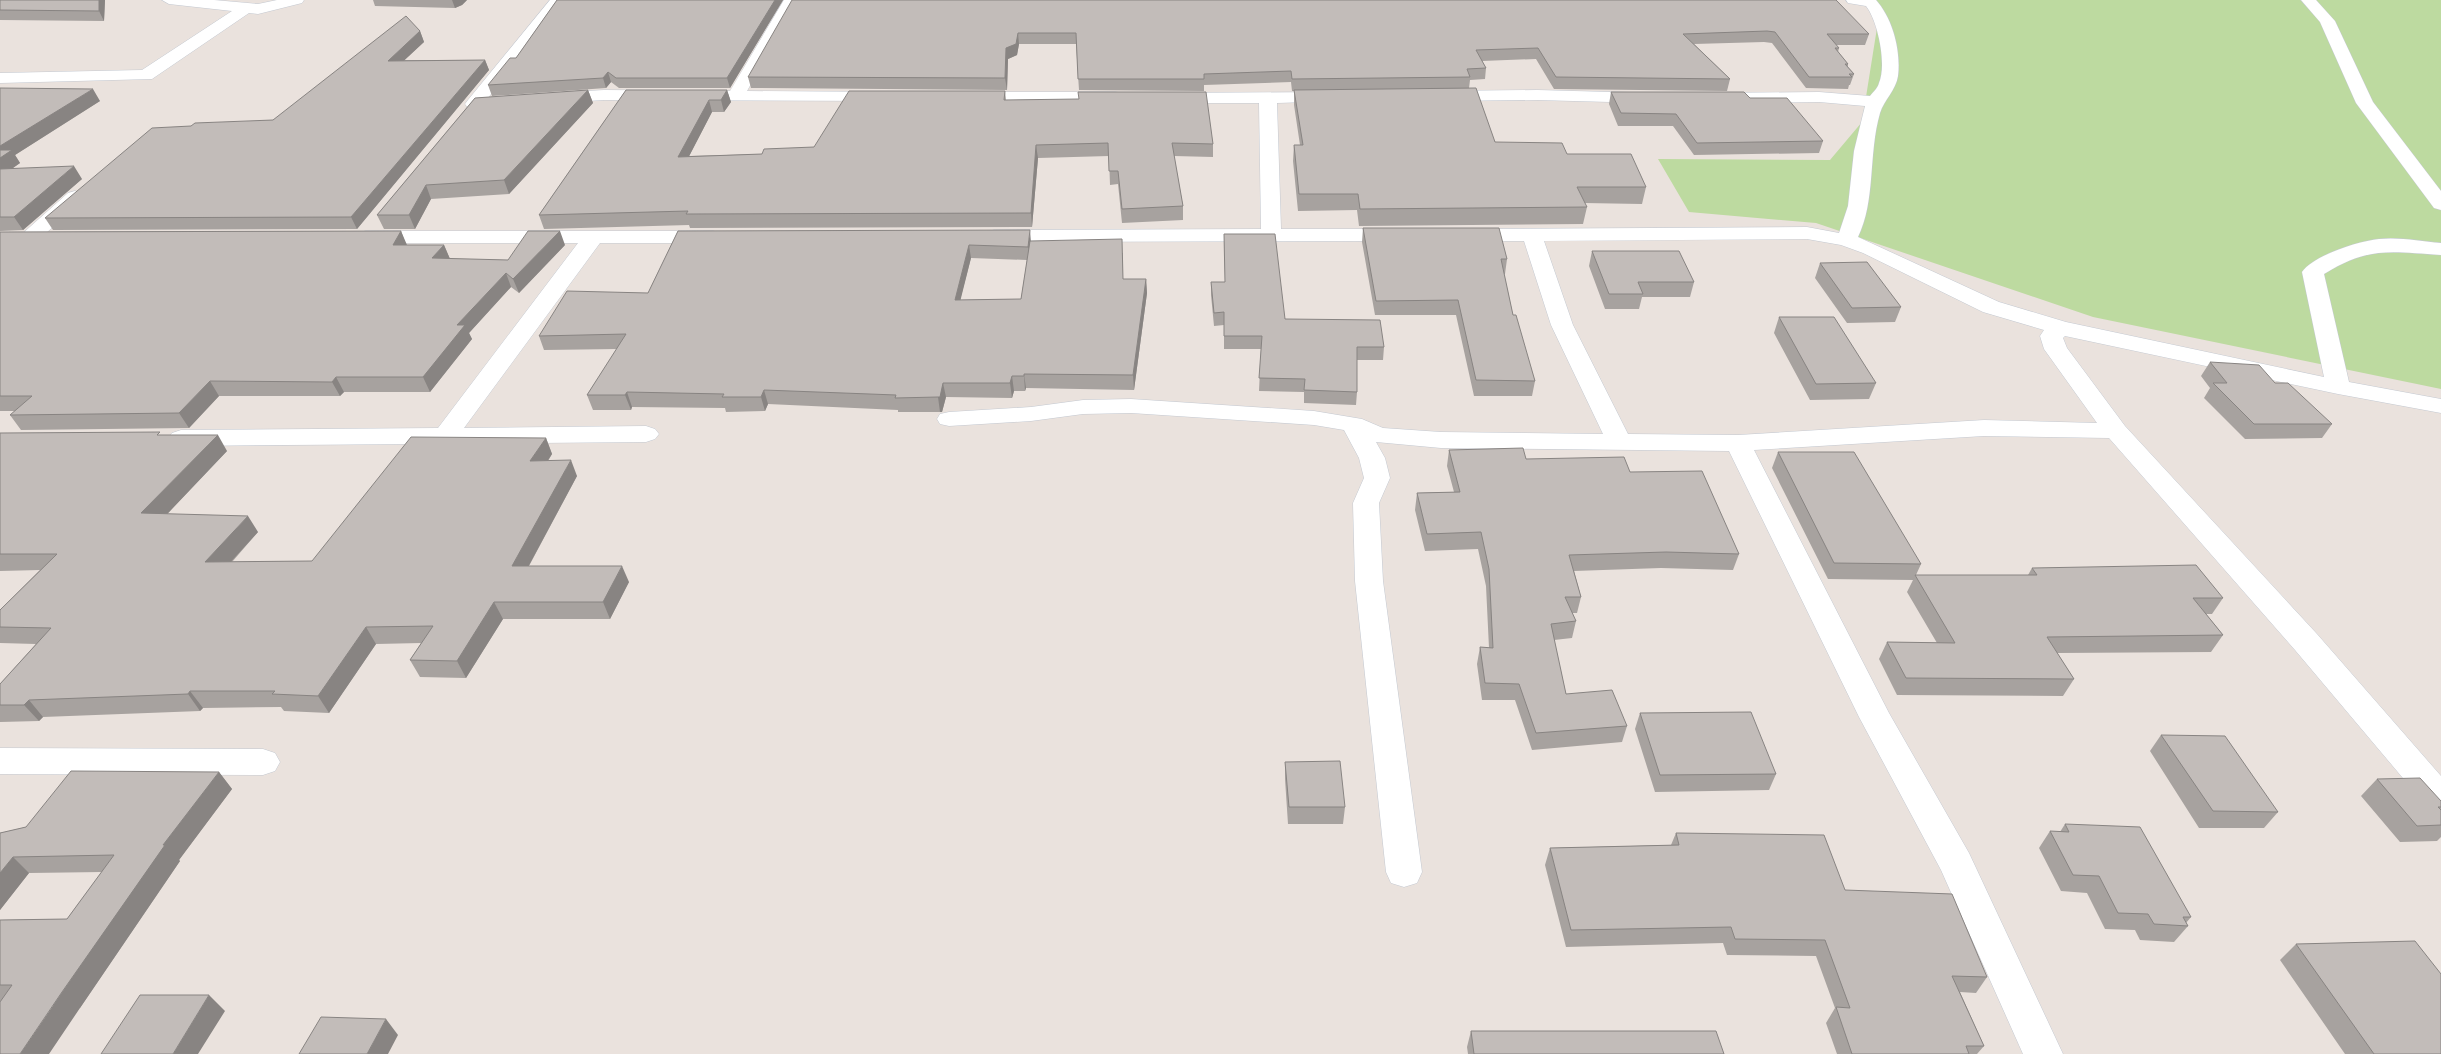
<svg xmlns="http://www.w3.org/2000/svg" width="2441" height="1054" viewBox="0 0 2441 1054" font-family="'Titillium Web',sans-serif">
  <style>
    .green { fill: #bddaa0 }
    .lines { fill: none; stroke-linecap: round; stroke-linejoin: round }
    .minor-casing { stroke: #c4c9d1; stroke-width: 1 }
    .minor { fill: #fff; fill-rule: evenodd }
    .wall { fill: #a7a29f; fill-rule: evenodd }
    .shaded-wall { fill: #888482 }
    .building { fill: #c2bcb9; stroke: #888482 }
  </style>
  <rect width="100%" height="100%" fill="#eae2dd"/>
  <path class="green" d="M 1846,0 L 2441,0 L 2441,389 L 2093,317 L 1816,223 L 1689,212 L 1658,159 L 1830,160 L 1862,122 L 1880,9 Z"/>
  <g class="lines">
    <defs>
      <path id="minor" d="M 162,0 L 214,0 L 258,4 L 277,0 L 304,0 L 302,3 L 258,14 L 249,13 L 152,79 L 0,83 L 0,73 L 142,70 L 232,11 L 169,4 Z
        M 550,0 L 565,0 L 480,108 L 468,108 L 465,104 L 468,100 Z
        M 784,0 L 798,0 L 747,91 L 882,92 L 888,93 L 891,97 L 888,101 L 604,100 L 553,103 L 547,102 L 544,98 L 547,94 L 553,93 L 604,90 L 730,91 Z
        M 1846,0 L 1876,0 C 1893,19 1901,51 1898,76 C 1896,90 1884,100 1880,113 C 1868,155 1876,200 1858,237 L 1999,302 L 2066,322 L 2324,377 L 2302,272 C 2314,255 2359,241 2379,239 C 2399,237 2421,241 2441,243 L 2441,255 C 2391,252 2369,246 2324,274 L 2349,382 L 2441,399 L 2441,413 L 2338,394 L 2065,336 L 2063,338 L 2067,348 L 2125,426 L 2317,634 L 2441,776 L 2441,813 L 2429,809 L 2295,650 L 2109,438 L 1984,436 L 1754,450 L 1889,713 L 1969,853 L 2063,1054 L 2023,1054 L 1941,870 L 1859,717 L 1729,451 L 1441,448 L 1376,442 L 1385,458 L 1390,478 L 1379,503 L 1383,581 L 1422,872 L 1417,883 L 1404,887 L 1391,883 L 1386,872 L 1355,581 L 1353,503 L 1364,478 L 1359,458 L 1344,430 L 1314,425 L 1131,413 L 1083,414 L 1031,421 L 949,426 L 940,424 L 937,419 L 940,414 L 949,412 L 1031,407 L 1083,400 L 1131,399 L 1314,411 L 1362,419 L 1383,428 L 1441,432 L 1603,434 L 1551,325 L 1524,241 L 1464,241 L 1457,239 L 1454,235 L 1457,231 L 1464,229 L 1807,227 L 1839,233 L 1848,206 L 1854,151 L 1865,106 L 1819,102 L 1713,103 L 1707,102 L 1704,98 L 1707,94 L 1713,93 L 1819,92 L 1870,96 C 1873,92 1878,88 1879,83 C 1887,65 1878,21 1866,6 L 1848,3 ZM 1807,239 L 1841,245 L 1863,253 L 1983,312 L 2044,330 L 2040,336 L 2044,349 L 2097,423 L 1984,420 L 1738,435 L 1628,434 L 1573,325 L 1544,241 Z
        M 2301,0 L 2316,0 L 2335,21 L 2373,102 L 2441,191 L 2441,210 L 2434,208 L 2356,103 L 2320,22 Z
        M 1537,90 L 1647,93 L 1653,94 L 1656,98 L 1653,102 L 1647,103 L 1537,100 L 1440,101 L 1434,100 L 1431,96 L 1434,92 L 1440,91 Z
        M 968,92 L 1115,92 L 1121,93 L 1124,97 L 1121,101 L 1115,102 L 962,101 L 959,97 L 962,93 Z
        M 1332,92 L 1338,93 L 1341,97 L 1338,101 L 1277,103 L 1281,229 L 1401,229 L 1408,231 L 1411,235 L 1408,239 L 1401,241 L 994,242 L 987,240 L 984,236 L 987,232 L 994,230 L 1261,229 L 1259,103 L 1170,103 L 1164,102 L 1161,98 L 1164,94 L 1170,93 Z
        M 75,191 L 82,193 L 85,197 L 82,201 L 36,242 L 29,244 L 22,242 L 19,238 L 22,234 L 68,193 Z
        M 366,231 L 713,231 L 720,233 L 723,237 L 720,241 L 713,243 L 600,243 L 464,428 L 646,426 L 655,429 L 659,434 L 655,439 L 646,442 L 181,446 L 172,443 L 168,438 L 172,433 L 181,430 L 438,428 L 578,243 L 366,243 L 359,241 L 356,237 L 359,233 Z
        M 0,748 L 263,749 L 275,753 L 280,762 L 275,771 L 263,775 L 0,774 Z"/>
    </defs>
    <use href="#minor" class="minor-casing"/>
    <use href="#minor" class="minor"/>
  </g>
  <path class="wall" d="M 0,0 L 105,0 L 104,21 L 0,20 Z
    M 373,0 L 467,0 L 462,5 L 455,8 L 375,6 Z
    M 557,0 L 783,0 L 730,88 L 619,88 L 611,82 L 606,88 L 492,96 L 488,85 L 516,58 Z
    M 1166,1 L 1869,34 L 1865,45 L 1836,45 L 1839,48 L 1838,52 L 1848,64 L 1848,67 L 1854,74 L 1850,85 L 1849,85 L 1848,89 L 1806,88 L 1772,43 L 1764,42 L 1694,44 L 1730,79 L 1727,91 L 1554,89 L 1536,59 L 1482,61 L 1486,68 L 1485,79 L 1470,80 L 1469,88 L 1495,142 L 1567,154 L 1646,187 L 1642,204 L 1584,203 L 1587,207 L 1583,224 L 1359,226 L 1357,210 L 1298,211 L 1293,161 L 1294,145 L 1300,145 L 1294,105 L 1294,91 L 1292,91 L 1291,82 L 1204,85 L 1204,91 L 1079,90 L 1076,44 L 1019,44 L 1017,55 L 1008,59 L 1007,90 L 751,88 L 748,77 Z
    M 420,31 L 424,42 L 404,60 L 485,60 L 489,70 L 357,229 L 53,230 L 45,218 L 191,126 L 273,120 Z
    M 0,88 L 100,101 L 15,155 L 20,163 L 13,168 L 82,179 L 23,230 L 0,231 Z
    M 588,90 L 593,103 L 509,194 L 431,199 L 415,229 L 384,229 L 377,215 L 475,98 Z
    M 626,90 L 727,90 L 731,102 L 724,112 L 712,112 L 689,156 L 762,154 L 814,147 L 1005,91 L 1006,100 L 1213,144 L 1213,157 L 1174,156 L 1183,206 L 1183,220 L 1122,223 L 1118,184 L 1110,185 L 1109,156 L 1038,158 L 1032,227 L 690,228 L 689,225 L 544,229 L 539,215 Z
    M 1611,92 L 1750,98 L 1823,141 L 1819,153 L 1694,155 L 1673,126 L 1618,126 L 1609,104 Z
    M 1363,228 L 1507,259 L 1505,274 L 1504,274 L 1513,315 L 1535,381 L 1532,396 L 1474,396 L 1456,315 L 1375,315 L 1362,242 Z
    M 401,231 L 406,245 L 444,245 L 450,259 L 508,260 L 565,245 L 519,293 L 511,287 L 469,333 L 472,339 L 430,392 L 344,392 L 340,396 L 219,396 L 189,428 L 21,430 L 10,415 L 15,411 L 0,411 L 0,232 Z
    M 678,231 L 1031,241 L 1123,253 L 1123,279 L 1146,279 L 1147,293 L 1134,390 L 1026,388 L 1025,391 L 1014,391 L 1012,398 L 946,397 L 942,412 L 898,412 L 898,410 L 768,404 L 765,411 L 726,412 L 725,408 L 632,407 L 631,410 L 593,410 L 587,395 L 617,349 L 544,350 L 539,336 L 648,293 ZM 971,258 L 1027,260 L 1021,299 L 960,300 Z
    M 1224,234 L 1285,319 L 1384,347 L 1383,360 L 1357,360 L 1357,392 L 1356,405 L 1304,403 L 1304,392 L 1259,391 L 1261,349 L 1224,349 L 1224,325 L 1214,326 L 1211,295 L 1211,282 L 1225,282 Z
    M 1592,251 L 1694,282 L 1690,297 L 1642,297 L 1639,309 L 1605,309 L 1589,266 Z
    M 1820,263 L 1901,307 L 1895,322 L 1847,323 L 1815,278 Z
    M 1779,317 L 1876,383 L 1869,399 L 1810,400 L 1774,333 Z
    M 2210,362 L 2275,383 L 2332,424 L 2322,438 L 2245,439 L 2204,398 L 2210,388 L 2201,376 Z
    M 0,433 L 162,435 L 227,451 L 167,514 L 258,532 L 232,562 L 312,561 L 546,438 L 552,454 L 548,461 L 577,476 L 529,566 L 629,582 L 610,619 L 503,619 L 466,678 L 420,677 L 410,660 L 421,643 L 376,644 L 329,713 L 284,711 L 281,707 L 203,708 L 200,711 L 43,717 L 39,721 L 0,722 L 0,684 L 36,644 L 0,643 L 0,610 L 40,570 L 0,571 Z
    M 1449,450 L 1630,472 L 1739,554 L 1733,570 L 1661,568 L 1574,571 L 1581,597 L 1577,613 L 1572,613 L 1576,621 L 1572,638 L 1554,640 L 1566,694 L 1627,726 L 1622,742 L 1532,750 L 1515,700 L 1482,700 L 1477,664 L 1480,647 L 1489,648 L 1486,586 L 1478,549 L 1425,551 L 1415,510 L 1417,493 L 1454,492 L 1447,466 Z
    M 1778,452 L 1921,564 L 1916,575 L 2028,575 L 2032,568 L 2223,598 L 2212,614 L 2206,614 L 2223,635 L 2211,652 L 2057,653 L 2074,679 L 2063,696 L 1897,695 L 1879,659 L 1887,642 L 1937,643 L 1907,592 L 1913,580 L 1828,579 L 1772,468 Z
    M 1640,713 L 1776,774 L 1769,790 L 1655,792 L 1635,729 Z
    M 2161,735 L 2278,812 L 2264,828 L 2199,828 L 2150,751 Z
    M 1285,762 L 1345,807 L 1343,824 L 1288,824 L 1285,779 Z
    M 219,772 L 232,789 L 179,860 L 180,861 L 80,1008 L 0,1001 L 0,920 L 67,919 L 102,872 L 29,873 L 0,910 L 0,833 L 26,827 Z
    M 2377,779 L 2441,801 L 2441,837 L 2437,841 L 2400,842 L 2361,796 Z
    M 2065,824 L 2191,917 L 2186,923 L 2188,926 L 2174,942 L 2140,940 L 2135,930 L 2105,929 L 2087,893 L 2061,891 L 2039,848 L 2050,831 L 2060,832 Z
    M 1676,833 L 1845,890 L 1987,977 L 1976,993 L 1960,992 L 1984,1046 L 1977,1054 L 1837,1054 L 1826,1023 L 1835,1008 L 1816,956 L 1727,955 L 1723,943 L 1566,947 L 1545,865 L 1550,848 L 1671,845 Z
    M 2296,944 L 2441,1054 L 2345,1054 L 2280,960 Z
    M 1471,1031 L 1724,1054 L 1468,1054 L 1467,1047 Z"/>
  <path class="shaded-wall" d="M 99,0 L 105,0 L 104,21 L 99,11 Z
    M 452,0 L 467,0 L 462,5 L 455,8 Z
    M 775,0 L 783,0 L 730,88 L 727,78 Z
    M 420,31 L 424,42 L 393,71 L 388,61 Z
    M 1018,33 L 1019,44 L 1017,55 L 1008,59 L 1007,90 L 1005,78 L 1006,48 Z
    M 485,60 L 489,70 L 357,229 L 351,217 Z
    M 608,72 L 611,82 L 606,88 L 603,78 Z
    M 93,89 L 100,101 L 15,155 L 20,163 L 0,177 L 0,146 Z
    M 588,90 L 593,103 L 509,194 L 504,180 Z
    M 727,90 L 731,102 L 724,112 L 721,100 Z
    M 709,100 L 712,112 L 682,170 L 678,157 Z
    M 1036,145 L 1038,158 L 1032,227 L 1031,213 Z
    M 74,166 L 82,179 L 23,230 L 14,217 Z
    M 426,185 L 431,199 L 415,229 L 409,215 Z
    M 1030,230 L 1031,243 L 1030,260 L 1028,247 Z
    M 401,231 L 407,245 L 393,245 Z
    M 560,231 L 565,245 L 519,293 L 513,279 Z
    M 444,245 L 450,259 L 432,258 Z
    M 969,245 L 971,258 L 957,314 L 955,300 Z
    M 506,273 L 511,287 L 469,333 L 472,339 L 430,392 L 423,377 L 457,325 Z
    M 1146,279 L 1147,293 L 1134,390 L 1133,375 Z
    M 1024,374 L 1026,388 L 1025,391 L 1024,376 Z
    M 1012,376 L 1014,391 L 1012,398 L 1010,383 Z
    M 336,377 L 344,392 L 340,396 L 332,382 Z
    M 210,381 L 219,396 L 189,428 L 179,413 Z
    M 943,383 L 946,397 L 942,412 L 940,412 L 938,397 Z
    M 764,390 L 768,404 L 765,411 L 761,397 Z
    M 627,392 L 632,407 L 631,410 L 625,395 Z
    M 218,435 L 227,451 L 153,529 L 141,513 Z
    M 546,438 L 552,454 L 537,477 L 530,461 Z
    M 571,460 L 577,476 L 520,582 L 512,566 Z
    M 248,516 L 258,532 L 216,578 L 205,562 Z
    M 622,566 L 629,582 L 610,619 L 603,602 Z
    M 494,602 L 503,619 L 466,678 L 457,661 Z
    M 366,627 L 376,644 L 329,713 L 318,696 Z
    M 190,691 L 203,708 L 200,711 L 188,694 Z
    M 29,700 L 43,717 L 39,721 L 24,705 Z
    M 219,772 L 232,789 L 179,860 L 180,861 L 80,1008 L 49,1054 L 20,1054 L 163,845 Z
    M 13,857 L 29,873 L 0,910 L 0,873 Z
    M 209,995 L 225,1011 L 198,1054 L 173,1054 Z
    M 386,1019 L 398,1035 L 388,1054 L 367,1054 Z"/>
  <path class="building" d="M 0,0 L 99,0 L 99,11 L 0,10 Z
    M 557,0 L 775,0 L 727,78 L 616,78 L 608,72 L 603,78 L 488,85 L 510,58 L 516,58 Z
    M 792,0 L 1836,0 L 1869,34 L 1827,34 L 1839,48 L 1835,48 L 1848,64 L 1845,64 L 1854,74 L 1849,74 L 1852,77 L 1809,77 L 1775,32 L 1767,31 L 1683,34 L 1730,79 L 1556,77 L 1538,48 L 1476,50 L 1486,68 L 1467,69 L 1470,77 L 1292,79 L 1291,71 L 1204,74 L 1204,79 L 1078,79 L 1076,33 L 1018,33 L 1016,44 L 1006,48 L 1005,78 L 748,77 Z
    M 406,16 L 420,31 L 388,61 L 485,60 L 351,217 L 45,218 L 152,128 L 191,126 L 195,123 L 273,120 Z
    M 0,88 L 93,89 L 0,146 Z
    M 1476,88 L 1495,142 L 1562,143 L 1567,154 L 1631,154 L 1646,187 L 1577,187 L 1587,207 L 1360,209 L 1358,194 L 1299,194 L 1294,145 L 1303,145 L 1294,90 Z
    M 588,90 L 504,180 L 426,185 L 409,215 L 377,215 L 475,98 Z
    M 626,90 L 727,90 L 721,100 L 709,100 L 678,157 L 762,154 L 764,149 L 814,147 L 849,91 L 1005,91 L 1004,100 L 1079,99 L 1078,92 L 1206,92 L 1213,144 L 1172,143 L 1183,206 L 1122,209 L 1118,171 L 1109,171 L 1108,143 L 1036,145 L 1031,213 L 686,214 L 688,211 L 539,215 Z
    M 1611,92 L 1744,92 L 1750,98 L 1787,98 L 1823,141 L 1697,143 L 1676,114 L 1621,113 Z
    M 0,150 L 12,150 L 0,158 Z
    M 74,166 L 14,217 L 0,217 L 0,169 Z
    M 1363,228 L 1499,228 L 1507,259 L 1501,259 L 1513,315 L 1516,315 L 1535,381 L 1476,380 L 1458,300 L 1376,301 Z
    M 1030,230 L 1028,247 L 969,245 L 955,300 L 1021,299 L 1030,241 L 1122,239 L 1123,279 L 1146,279 L 1133,375 L 1024,374 L 1024,376 L 1012,376 L 1010,383 L 943,383 L 940,397 L 938,397 L 895,398 L 896,395 L 764,390 L 761,397 L 722,397 L 724,394 L 627,392 L 625,395 L 587,395 L 626,334 L 539,336 L 567,291 L 648,293 L 678,231 Z
    M 401,231 L 393,245 L 444,245 L 432,258 L 508,260 L 528,231 L 560,231 L 513,279 L 506,273 L 457,325 L 465,325 L 423,377 L 336,377 L 332,382 L 210,381 L 179,413 L 10,415 L 32,396 L 0,396 L 0,232 Z
    M 1224,234 L 1275,234 L 1285,319 L 1380,320 L 1384,347 L 1357,347 L 1357,392 L 1304,390 L 1305,379 L 1259,378 L 1262,336 L 1224,336 L 1224,312 L 1214,313 L 1211,282 L 1225,282 Z
    M 1592,251 L 1679,251 L 1694,282 L 1638,282 L 1643,294 L 1609,294 Z
    M 1867,262 L 1901,307 L 1852,308 L 1820,263 Z
    M 1779,317 L 1834,317 L 1876,383 L 1816,384 Z
    M 2210,362 L 2259,365 L 2275,383 L 2288,383 L 2332,424 L 2254,424 L 2213,383 L 2227,383 Z
    M 160,432 L 157,435 L 218,435 L 141,513 L 248,516 L 205,562 L 312,561 L 411,437 L 546,438 L 530,461 L 571,460 L 512,566 L 622,566 L 603,602 L 494,602 L 457,661 L 410,660 L 433,626 L 366,627 L 318,696 L 272,694 L 275,691 L 190,691 L 188,694 L 29,700 L 24,705 L 0,705 L 0,684 L 51,628 L 0,627 L 0,610 L 57,554 L 0,554 L 0,433 Z
    M 1523,448 L 1526,459 L 1624,457 L 1630,472 L 1702,471 L 1739,554 L 1666,552 L 1569,555 L 1581,597 L 1565,597 L 1576,621 L 1551,624 L 1566,694 L 1612,690 L 1627,726 L 1536,733 L 1519,684 L 1485,683 L 1480,647 L 1493,648 L 1489,569 L 1481,532 L 1427,534 L 1417,493 L 1460,492 L 1449,450 Z
    M 1778,452 L 1854,452 L 1921,564 L 1834,563 Z
    M 2196,565 L 2223,598 L 2193,598 L 2223,635 L 2047,637 L 2074,679 L 1906,678 L 1887,642 L 1955,643 L 1915,575 L 2037,575 L 2032,568 Z
    M 1751,712 L 1776,774 L 1660,775 L 1640,713 Z
    M 2161,735 L 2225,736 L 2278,812 L 2213,811 Z
    M 1340,761 L 1345,807 L 1289,807 L 1285,762 Z
    M 71,771 L 219,772 L 163,845 L 165,845 L 62,992 L 20,1054 L 0,1054 L 0,1002 L 12,985 L 0,985 L 0,920 L 67,919 L 114,855 L 13,857 L 0,873 L 0,833 L 26,827 Z
    M 2420,778 L 2441,801 L 2441,807 L 2438,807 L 2441,810 L 2441,825 L 2417,826 L 2377,779 Z
    M 2065,824 L 2140,827 L 2191,917 L 2183,917 L 2188,926 L 2154,924 L 2148,914 L 2118,913 L 2099,876 L 2073,875 L 2050,831 L 2069,832 Z
    M 1676,833 L 1824,835 L 1845,890 L 1952,894 L 1987,977 L 1952,976 L 1984,1046 L 1966,1046 L 1969,1054 L 1852,1054 L 1836,1007 L 1850,1008 L 1825,940 L 1735,939 L 1731,927 L 1571,930 L 1550,848 L 1679,845 Z
    M 2415,941 L 2441,974 L 2441,1054 L 2374,1054 L 2296,944 Z
    M 140,995 L 209,995 L 173,1054 L 101,1054 Z
    M 321,1017 L 386,1019 L 367,1054 L 299,1054 Z
    M 1471,1031 L 1716,1031 L 1724,1054 L 1474,1054 Z"/>
</svg>
